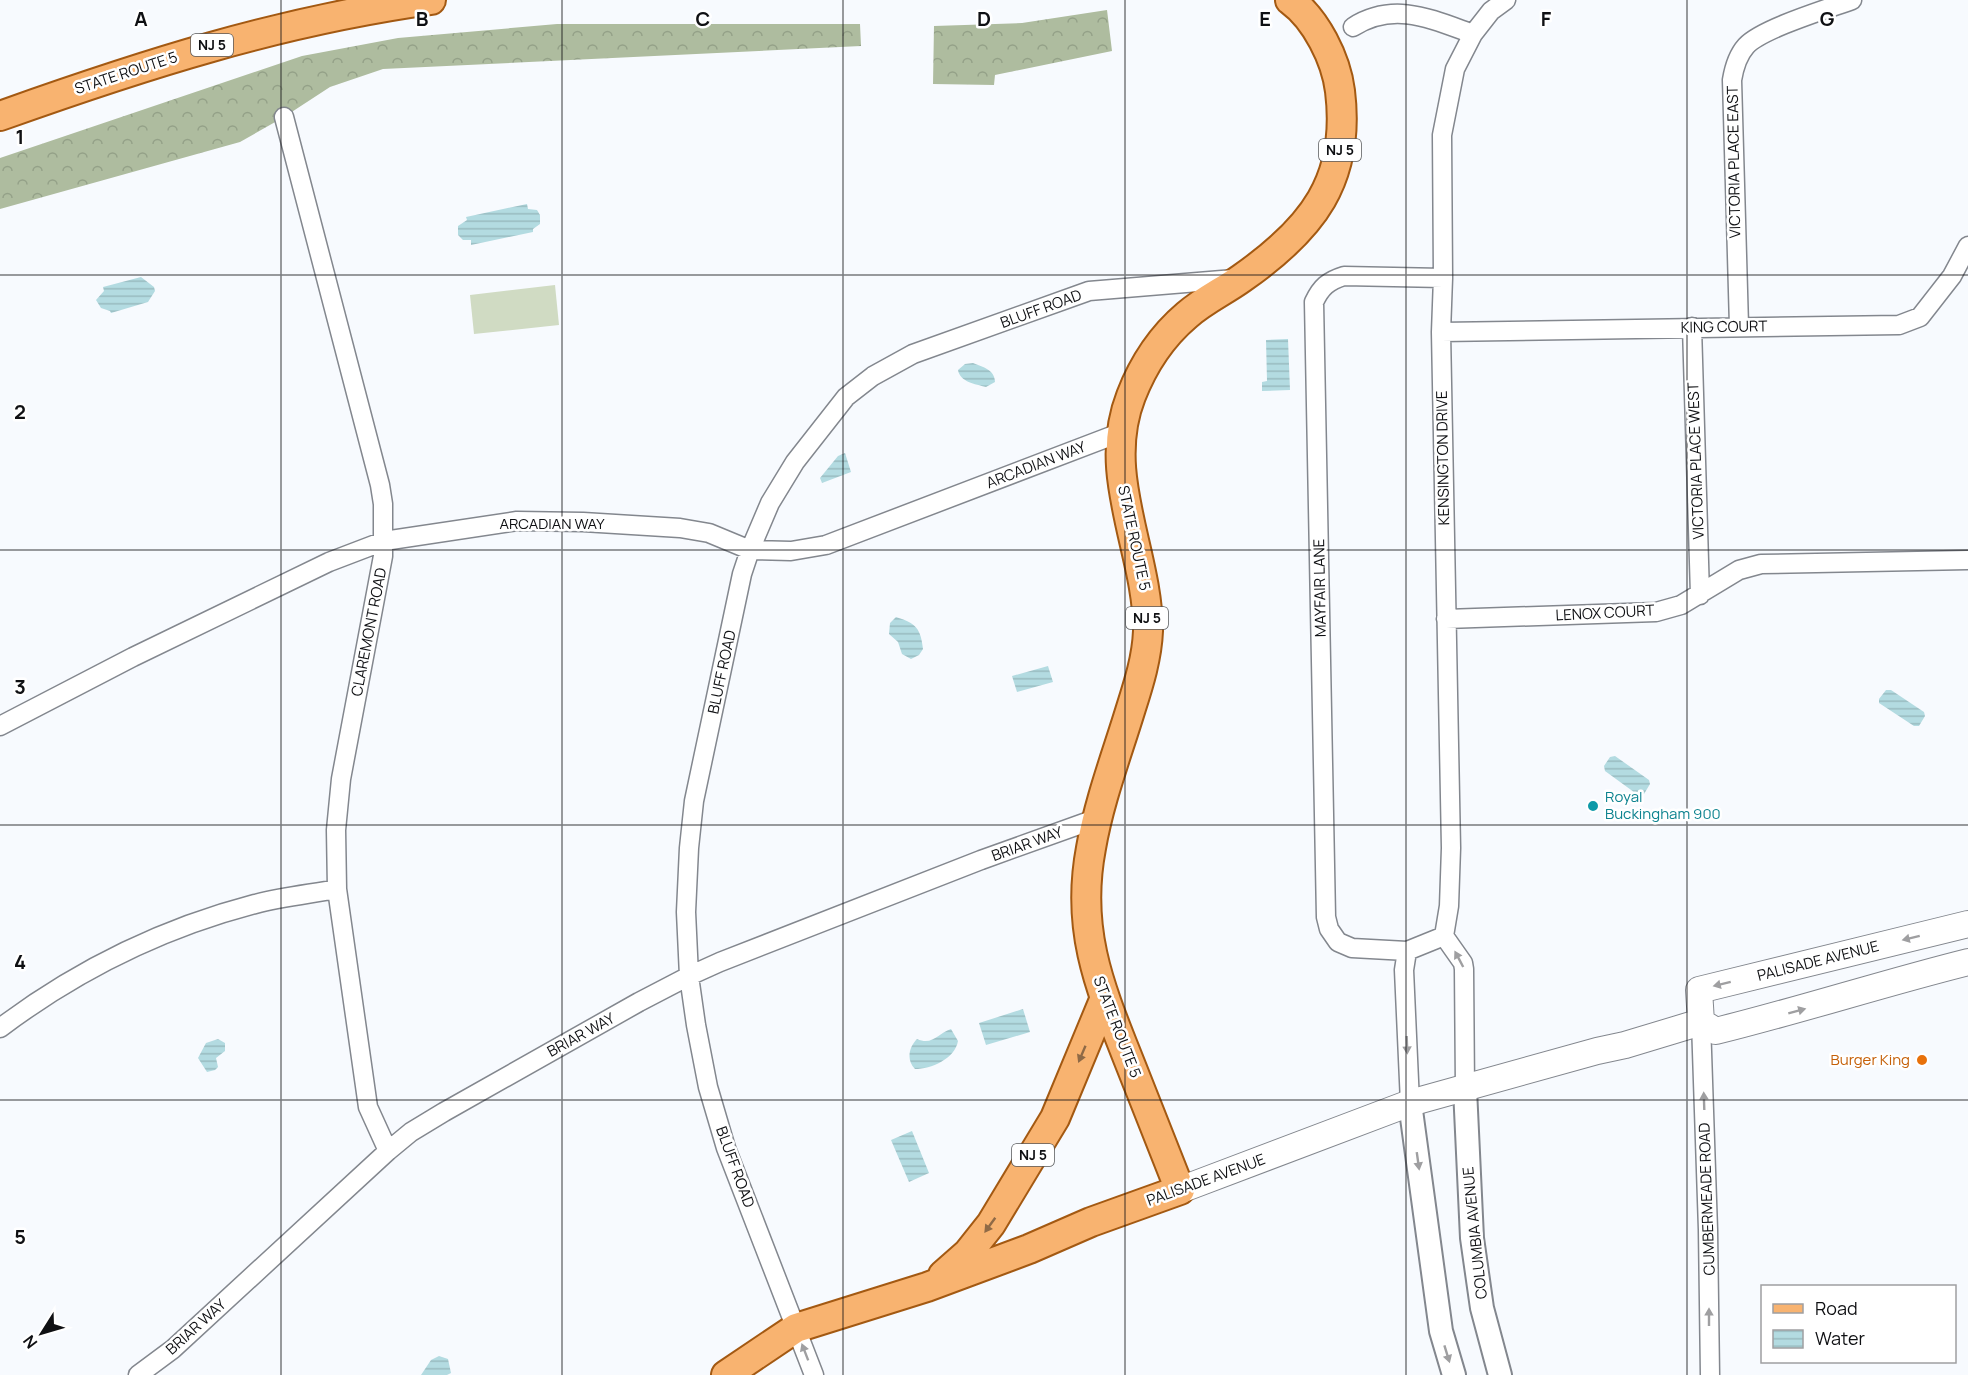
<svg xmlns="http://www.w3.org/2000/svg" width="1968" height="1375" viewBox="0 0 1968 1375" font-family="Manrope,sans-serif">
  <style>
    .forest { fill: url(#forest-crowns) }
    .garden { fill: #d0dbc3 }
    .water { fill: url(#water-rules) }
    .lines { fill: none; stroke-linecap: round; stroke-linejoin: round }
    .minor-casing { stroke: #83878e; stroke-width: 21 }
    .tertiary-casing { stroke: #83878e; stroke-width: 26 }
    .secondary-casing { stroke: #83878e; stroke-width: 28 }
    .primary-casing { stroke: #a35912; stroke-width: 32 }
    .minor { stroke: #fff; stroke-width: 18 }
    .tertiary { stroke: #fff; stroke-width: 22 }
    .secondary { stroke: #fff; stroke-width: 26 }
    .primary { stroke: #f8b370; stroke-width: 28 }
    .oneway { fill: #9f9fa1 }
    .oneway2 { fill: #8f6a46 }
    .grid { fill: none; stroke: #0f1013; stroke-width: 1.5; stroke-opacity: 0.55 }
    .culture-dot { fill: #0f9aa8; stroke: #fff; stroke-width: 2 }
    .food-dot { fill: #e8710a; stroke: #fff; stroke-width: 2 }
    .labels { text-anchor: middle; stroke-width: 5; stroke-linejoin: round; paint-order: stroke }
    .shield { fill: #fff; stroke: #57585a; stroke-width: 1.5 }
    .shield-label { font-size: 14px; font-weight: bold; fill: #0f1013 }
    .street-label { font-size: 15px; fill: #0f1013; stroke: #fff }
    .culture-label { font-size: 15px; fill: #0d838f; stroke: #fff; text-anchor: start }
    .food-label { font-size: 15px; fill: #c56008; stroke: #fff; text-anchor: end }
    .grid-label { font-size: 20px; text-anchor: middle; font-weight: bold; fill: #0f1013; stroke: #fff; stroke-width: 5; stroke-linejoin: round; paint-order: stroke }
  </style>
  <defs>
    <pattern id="forest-crowns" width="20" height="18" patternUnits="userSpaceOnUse" patternTransform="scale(1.5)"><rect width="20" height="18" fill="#aebc9f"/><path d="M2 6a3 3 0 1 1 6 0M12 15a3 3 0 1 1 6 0" fill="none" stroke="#94a188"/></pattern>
    <pattern id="water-rules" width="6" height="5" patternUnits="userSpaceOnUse" patternTransform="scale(1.5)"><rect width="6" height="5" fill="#b3dbe1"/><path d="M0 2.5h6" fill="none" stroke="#99bbc0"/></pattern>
  </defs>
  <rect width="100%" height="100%" fill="#f7fafe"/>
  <path class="forest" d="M 1107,10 L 1112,51 L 995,75 L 994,85 L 933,84 L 934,26 L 1022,23 Z
    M 557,24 L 860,24 L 861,46 L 383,69 L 330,87 L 284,117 L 240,142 L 0,209 L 0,158 L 302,56 L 398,38 Z"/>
  <path class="garden" d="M 555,285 L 559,325 L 474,334 L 470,295 Z"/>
  <path class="water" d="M 527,204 L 528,209 L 537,210 L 540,215 L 540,224 L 533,229 L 533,232 L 471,245 L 471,240 L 463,240 L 458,235 L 458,226 L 467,220 L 466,217 Z
    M 141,277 L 154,287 L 155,291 L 148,302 L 111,313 L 110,311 L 101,308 L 96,300 L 104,291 L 103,287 Z
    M 1288,339 L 1290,390 L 1262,391 L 1262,382 L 1267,381 L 1266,340 Z
    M 973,363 C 983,367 995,370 995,382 L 986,387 C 975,384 960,382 958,370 L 965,364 Z
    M 845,453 L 851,472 L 822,483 L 820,478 L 838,456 Z
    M 896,617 C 916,623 921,629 923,649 L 919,655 L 911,659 L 902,654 L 898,642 L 889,634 L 890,623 Z
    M 1048,666 L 1053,682 L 1017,692 L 1012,676 Z
    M 1886,690 L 1891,690 L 1924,712 L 1925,716 L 1919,726 L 1914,726 L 1879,703 L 1879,699 Z
    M 1615,756 L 1649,780 L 1650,784 L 1644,794 L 1638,795 L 1605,771 L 1604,766 L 1610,757 Z
    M 1023,1009 L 1030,1032 L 986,1045 L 979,1023 Z
    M 951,1029 L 958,1041 C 955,1059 931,1069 915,1069 C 906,1060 909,1047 917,1039 C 933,1046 938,1033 951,1029 Z
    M 218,1039 L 225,1043 L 225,1051 L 216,1058 L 218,1067 L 215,1070 L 207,1072 L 198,1058 L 206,1043 Z
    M 912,1131 L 929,1173 L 909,1182 L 891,1140 Z
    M 439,1356 L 448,1359 L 451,1373 L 447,1375 L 421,1375 L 431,1360 Z"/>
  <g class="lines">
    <defs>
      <path id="minor" d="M 1353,27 C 1394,1 1431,19 1473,34
        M 284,117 L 380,485 L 383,504 L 383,556 L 341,779 L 336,830 L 337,889 L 368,1107 L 388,1151
        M 1443,278 L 1344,276 C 1328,281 1321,287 1314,302 L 1326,917 L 1329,929 L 1338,942 L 1352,948 L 1407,951 L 1444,936
        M 1739,326 L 1732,80 C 1734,68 1737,56 1746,46 C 1761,29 1827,9 1852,0
        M 1692,327 L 1700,595
        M 1441,332 L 1899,325 L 1920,317 L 1952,276 L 1968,246
        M 1446,619 L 1656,612 L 1681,605 L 1739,570 L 1761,564 L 1968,560
        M 0,726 L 133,657 L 329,562 L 384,541 L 517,521 L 583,522 L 680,528 L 709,533 L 750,550 L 791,551 L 826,545 L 1122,432
        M 1407,951 L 1404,970 L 1410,1103
        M 1701,1022 L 1708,1230 L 1710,1375
        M 0,1028 C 76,971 163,928 255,904 C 282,897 310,894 337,889
        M 1465,1089 L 1464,969 L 1463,963 L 1444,936 L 1449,906 L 1451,848 L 1441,332 L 1443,278 L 1442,135 L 1455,69 L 1473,34 L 1491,11 L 1506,0
        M 138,1375 L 173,1349 L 388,1151 L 411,1132 L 444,1112 L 639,1002 L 689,976 L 720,962 L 981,860 L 1098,818
        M 814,1375 L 726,1148 L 708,1087 L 696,1025 L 689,976 L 686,912 L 689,848 L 694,801 L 742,574 L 750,550 L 770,503 L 795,462 L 846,397 L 873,376 L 913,354 L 1089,291 L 1234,279"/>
      <path id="tertiary" d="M 1465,1089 L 1472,1238 L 1482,1308 L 1500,1375
        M 1410,1103 L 1441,1331 L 1454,1375"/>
      <path id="secondary" d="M 1701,1022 L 1699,990 L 1968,924
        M 1180,1190 L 1410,1103 L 1597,1051 L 1625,1045 L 1701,1022 L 1716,1031 C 1801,1010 1884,983 1968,962"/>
      <path id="primary" d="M 0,116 C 143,65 280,21 431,0
        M 943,1275 L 968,1253 L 991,1224 L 1055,1118 L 1104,1000
        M 726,1375 L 796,1328 L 927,1287 L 1029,1249 L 1091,1222 L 1180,1190 C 1164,1149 1147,1107 1131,1066 C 1101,990 1075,932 1091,848 C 1099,801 1117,754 1131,708 C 1139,683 1147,657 1148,631 C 1148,551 1100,475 1131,396 C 1143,365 1161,337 1187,315 C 1204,300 1224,291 1242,278 C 1312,229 1351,180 1340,91 C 1336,59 1316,19 1290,0"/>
    </defs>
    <use href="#minor" class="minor-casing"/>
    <use href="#tertiary" class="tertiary-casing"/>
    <use href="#secondary" class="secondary-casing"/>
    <use href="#primary" class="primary-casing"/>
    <use href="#minor" class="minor"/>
    <use href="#tertiary" class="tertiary"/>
    <use href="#secondary" class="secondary"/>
    <use href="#primary" class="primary"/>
  </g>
  <defs><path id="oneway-solid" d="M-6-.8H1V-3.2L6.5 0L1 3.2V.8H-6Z" transform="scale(1.5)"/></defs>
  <g class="oneway">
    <use href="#oneway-solid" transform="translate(1911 938) rotate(166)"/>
    <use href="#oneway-solid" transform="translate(1459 959) rotate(-118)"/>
    <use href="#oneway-solid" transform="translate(1722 984) rotate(166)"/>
    <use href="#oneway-solid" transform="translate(1797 1011) rotate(-15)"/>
    <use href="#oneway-solid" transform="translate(1407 1045) rotate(88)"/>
    <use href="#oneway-solid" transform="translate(1704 1101) rotate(-92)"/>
    <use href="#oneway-solid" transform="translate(1418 1161) rotate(82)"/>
    <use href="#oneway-solid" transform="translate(1709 1317) rotate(-90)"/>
    <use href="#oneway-solid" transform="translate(805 1352) rotate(-111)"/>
    <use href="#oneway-solid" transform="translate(1447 1354) rotate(73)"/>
  </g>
  <g class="oneway2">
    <use href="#oneway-solid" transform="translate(1082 1054) rotate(113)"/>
    <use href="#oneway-solid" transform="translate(990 1225) rotate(126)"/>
  </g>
  <path class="grid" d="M 281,0 L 281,1375M 562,0 L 562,1375M 843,0 L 843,1375M 1125,0 L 1125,1375M 1406,0 L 1406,1375M 1687,0 L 1687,1375M 0,275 L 1968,275M 0,550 L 1968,550M 0,825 L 1968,825M 0,1100 L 1968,1100"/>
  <circle class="culture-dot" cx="1593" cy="806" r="6"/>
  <circle class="food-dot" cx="1922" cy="1060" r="6"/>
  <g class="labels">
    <g class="shield">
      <rect x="191" y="34" width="42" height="22" rx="4.5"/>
      <rect x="1319" y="139" width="42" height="22" rx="4.5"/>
      <rect x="1126" y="607" width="42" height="22" rx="4.5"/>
      <rect x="1012" y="1144" width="42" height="22" rx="4.5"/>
    </g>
    <g class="shield-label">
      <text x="212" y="50">NJ 5</text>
      <text x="1340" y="155">NJ 5</text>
      <text x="1147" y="623">NJ 5</text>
      <text x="1033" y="1160">NJ 5</text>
    </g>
    <g class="street-label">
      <text transform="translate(126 73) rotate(-18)" y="5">STATE ROUTE 5</text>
      <text transform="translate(1734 162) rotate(-91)" y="5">VICTORIA PLACE EAST</text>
      <text transform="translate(1041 309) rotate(-20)" y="5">BLUFF ROAD</text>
      <text transform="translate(1724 327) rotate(-1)" y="5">KING COURT</text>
      <text transform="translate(1443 458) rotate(-91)" y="5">KENSINGTON DRIVE</text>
      <text transform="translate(1696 461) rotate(-92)" y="5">VICTORIA PLACE WEST</text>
      <text transform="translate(1036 465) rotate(-21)" y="5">ARCADIAN WAY</text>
      <text x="552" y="529">ARCADIAN WAY</text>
      <text transform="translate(1134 538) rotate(78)" y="5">STATE ROUTE 5</text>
      <text transform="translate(1320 588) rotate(-91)" y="5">MAYFAIR LANE</text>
      <text transform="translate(1605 613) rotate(-3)" y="5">LENOX COURT</text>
      <text transform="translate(369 632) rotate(-79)" y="5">CLAREMONT ROAD</text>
      <text transform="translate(722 672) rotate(-78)" y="5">BLUFF ROAD</text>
      <text transform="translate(1027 844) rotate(-20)" y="5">BRIAR WAY</text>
      <text transform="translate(1818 961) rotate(-14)" y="5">PALISADE AVENUE</text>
      <text transform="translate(1117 1027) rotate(69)" y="5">STATE ROUTE 5</text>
      <text transform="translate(581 1035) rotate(-29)" y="5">BRIAR WAY</text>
      <text transform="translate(735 1167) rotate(70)" y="5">BLUFF ROAD</text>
      <text transform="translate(1206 1180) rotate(-20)" y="5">PALISADE AVENUE</text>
      <text transform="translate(1707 1199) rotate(-92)" y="5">CUMBERMEADE ROAD</text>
      <text transform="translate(1475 1233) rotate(-96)" y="5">COLUMBIA AVENUE</text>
      <text transform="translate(196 1327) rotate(-42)" y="5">BRIAR WAY</text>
    </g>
    <g class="culture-label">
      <text x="1605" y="802">Royal<tspan x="1605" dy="17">Buckingham 900</tspan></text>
    </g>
    <g class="food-label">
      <text x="1910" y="1065">Burger King</text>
    </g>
  </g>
  <g class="grid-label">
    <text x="141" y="26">A</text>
    <text x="422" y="26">B</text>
    <text x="703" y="26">C</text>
    <text x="984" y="26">D</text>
    <text x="1265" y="26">E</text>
    <text x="1546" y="26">F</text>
    <text x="1827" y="26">G</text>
    <text x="20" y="144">1</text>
    <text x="20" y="419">2</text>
    <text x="20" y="694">3</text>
    <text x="20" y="969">4</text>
    <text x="20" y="1244">5</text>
  </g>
  <rect x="1761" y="1285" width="195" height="78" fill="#ffffff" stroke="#9f9fa1" stroke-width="1.5"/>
  <rect x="1773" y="1304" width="30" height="9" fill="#f8b370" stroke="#9f9fa1" stroke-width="1.5"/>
  <text x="1815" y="1315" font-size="18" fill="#0f1013">Road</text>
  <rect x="1773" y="1330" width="30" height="18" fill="url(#water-rules)" stroke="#9f9fa1" stroke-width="1.5"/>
  <text x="1815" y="1345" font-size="18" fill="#0f1013">Water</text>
  <g transform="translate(42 1333) rotate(233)" stroke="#ffffff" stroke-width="4.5" paint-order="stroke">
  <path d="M0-4.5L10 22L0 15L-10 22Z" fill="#0f1013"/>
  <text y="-9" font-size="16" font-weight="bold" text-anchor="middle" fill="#0f1013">N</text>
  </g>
</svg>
